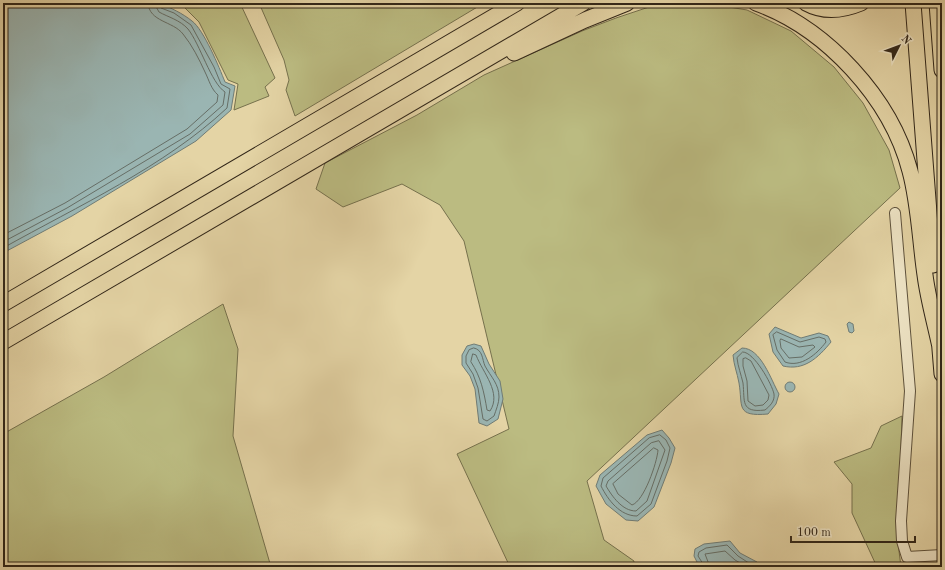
<svg xmlns="http://www.w3.org/2000/svg" width="945" height="570" viewBox="0 0 945 570" font-family="'Old Standard TT',serif">
  <style>
    .green { fill: #bbbb81; stroke: #76714d }
    .water { fill: #9ab5b2; stroke: #707c75 }
    .lines { fill: none; stroke-linecap: round; stroke-linejoin: round }
    .shore { stroke: #666e66; stroke-width: 1 }
    .minor-casing { stroke: #5e523c; stroke-width: 12 }
    .highway-casing { stroke: #322719; stroke-width: 17 }
    .minor { stroke: #ede3c4; stroke-width: 10 }
    .highway { stroke: #e4d4a5; stroke-width: 15 }
  </style>
  <rect width="100%" height="100%" fill="#e4d4a5"/>
  <filter id="stains"><feTurbulence type="fractalNoise" baseFrequency=".005" numOctaves="4"/><feColorMatrix values="0 0 0 0 .2 0 0 0 0 .09 0 0 0 0 .02 0 0 0 .5 -.17"/></filter>
  <radialGradient id="worn" r=".72"><stop offset=".6" stop-color="#630" stop-opacity="0"/><stop offset="1" stop-color="#630" stop-opacity=".3"/></radialGradient>
  <path class="green" d="M 180,3 L 240,3 L 275,78 L 265,87 L 269,96 L 234,110 L 238,84 L 228,80 L 199,22 Z
    M 259,3 L 484,3 L 295,116 L 286,90 L 289,80 L 284,60 Z
    M 677,3 L 705,3 L 747,10 L 791,31 L 834,67 L 863,103 L 889,150 L 900,188 L 587,481 L 604,540 L 634,561 L 633,567 L 510,567 L 457,454 L 509,429 L 464,241 L 440,205 L 402,184 L 343,207 L 316,189 L 325,163 L 417,115 L 484,75 L 582,31 L 616,18 L 652,6 Z
    M 223,304 L 238,349 L 233,436 L 271,567 L 3,567 L 3,434 L 104,377 Z
    M 902,416 L 898,543 L 901,567 L 877,567 L 852,513 L 852,484 L 834,462 L 871,448 L 881,426 Z
    M 942,562 L 942,567 L 916,567 L 915,565 Z"/>
  <path class="water" d="M 12,3 L 159,3 C 171,8 182,13 192,21 C 204,30 219,67 225,82 L 235,86 L 231,110 L 196,141 L 72,216 L 3,253 L 3,4 Z
    M 849,322 L 853,324 L 854,331 L 852,333 L 849,332 L 847,324 Z
    M 775,327 L 801,338 L 819,333 L 828,336 L 831,342 C 818,358 804,371 783,366 L 773,352 L 769,334 Z
    M 474,344 L 481,346 L 489,364 L 500,381 L 503,399 L 498,419 L 487,426 L 479,423 L 475,389 L 470,376 L 462,365 L 462,355 L 467,346 Z
    M 742,348 C 761,348 771,380 779,394 L 776,404 L 768,414 C 735,417 743,406 739,383 C 737,372 734,366 733,355 Z
    M785 387a5 5 0 1 1 10 0a5 5 0 1 1-10 0Z
    M 662,430 L 669,438 L 675,448 L 671,463 L 654,507 L 638,521 L 626,520 L 606,504 L 596,486 L 600,475 L 647,435 Z
    M 730,541 L 740,553 L 757,562 L 759,567 L 704,567 L 698,564 L 694,556 L 695,549 L 704,544 Z"/>
  <g class="lines">
    <path class="shore" d="M 3,235 L 65,203 L 187,129 L 217,102 L 218,95 C 211,89 209,80 205,72 C 199,59 192,45 183,34 C 173,21 149,22 148,3
      M 3,242 L 67,208 L 190,134 L 223,105 L 225,92 C 211,83 200,44 188,29 C 180,20 168,17 159,12 L 154,3
      M 3,248 C 78,206 164,167 227,108 L 230,89 L 221,84 L 214,67 L 191,25 L 174,13 L 161,8 L 159,3
      M 777,332 L 800,342 L 819,337 L 825,339 L 826,342 C 817,354 801,368 785,362 L 777,350 L 773,335 Z
      M 781,339 L 799,347 L 813,345 L 815,347 L 802,357 L 789,358 L 781,348 L 780,341 Z
      M 474,348 C 483,350 482,359 485,366 C 491,377 499,384 499,397 C 499,403 496,410 494,416 L 487,421 L 483,419 L 478,388 L 473,374 L 466,363 L 466,356 L 469,350 Z
      M 743,352 C 754,352 772,384 774,394 C 775,401 770,406 765,410 C 740,413 745,401 743,383 C 741,374 738,367 737,358 Z
      M 473,354 L 476,355 C 483,373 502,393 490,411 L 487,410 C 484,392 481,377 471,362 Z
      M 746,358 L 751,361 L 769,395 L 768,400 L 763,405 L 755,406 L 748,401 L 747,381 L 743,366 L 743,359 Z
      M 660,435 L 666,440 L 670,448 L 667,461 L 651,504 L 637,516 C 620,516 608,500 601,486 L 603,478 L 649,438 Z
      M 659,441 L 665,450 L 647,501 L 636,511 C 622,511 612,496 606,486 L 608,481 L 651,443 Z
      M 654,448 L 658,450 C 657,463 644,501 632,505 L 618,494 L 613,484 Z
      M 705,567 L 698,556 L 699,552 L 706,548 L 727,545 L 738,556 L 755,567
      M 710,567 L 705,554 L 725,551 L 735,560 L 747,567"/>
    <defs>
      <path id="minor" d="M 895,213 L 910,391 L 901,521 L 902,541 L 907,557 L 942,555"/>
      <path id="highway" d="M 756,3 C 826,28 891,98 910,171 C 919,204 920,241 925,275 C 928,299 935,323 940,347
        M 806,3 C 824,13 844,10 861,3
        M 913,3 L 933,265
        M 937,3 L 942,70
        M 514,53 L 585,20 L 627,3
        M 3,304 C 174,203 345,102 517,3
        M 939,337 L 942,374
        M 3,342 L 583,3"/>
    </defs>
    <use href="#minor" class="minor-casing"/>
    <use href="#highway" class="highway-casing"/>
    <use href="#minor" class="minor"/>
    <use href="#highway" class="highway"/>
  </g>
  <rect width="945" height="570" fill="none" stroke="#e4d4a5" stroke-width="16"/>
  <rect x="4" y="4" width="937" height="562" fill="none" stroke="#322719" stroke-width="2"/>
  <rect x="8" y="8" width="929" height="554" fill="none" stroke="#322719"/>
  <g transform="translate(899 46) rotate(48)" stroke="#ede3c4" stroke-width="3" paint-order="stroke">
  <path d="M0-3L7 15L0 10L-7 15Z" fill="#322719"/>
  <text y="-6" font-size="11" font-weight="bold" text-anchor="middle" fill="#322719">N</text>
  </g>
  <path d="M791 536v6h124v-6" fill="none" stroke="#322719" stroke-width="2"/>
  <text x="797" y="536" font-size="12" fill="#322719" stroke="#ede3c4" stroke-width="3" paint-order="stroke">100 m</text>
  <rect width="100%" height="100%" filter="url(#stains)"/>
  <rect width="100%" height="100%" fill="url(#worn)"/>
</svg>
